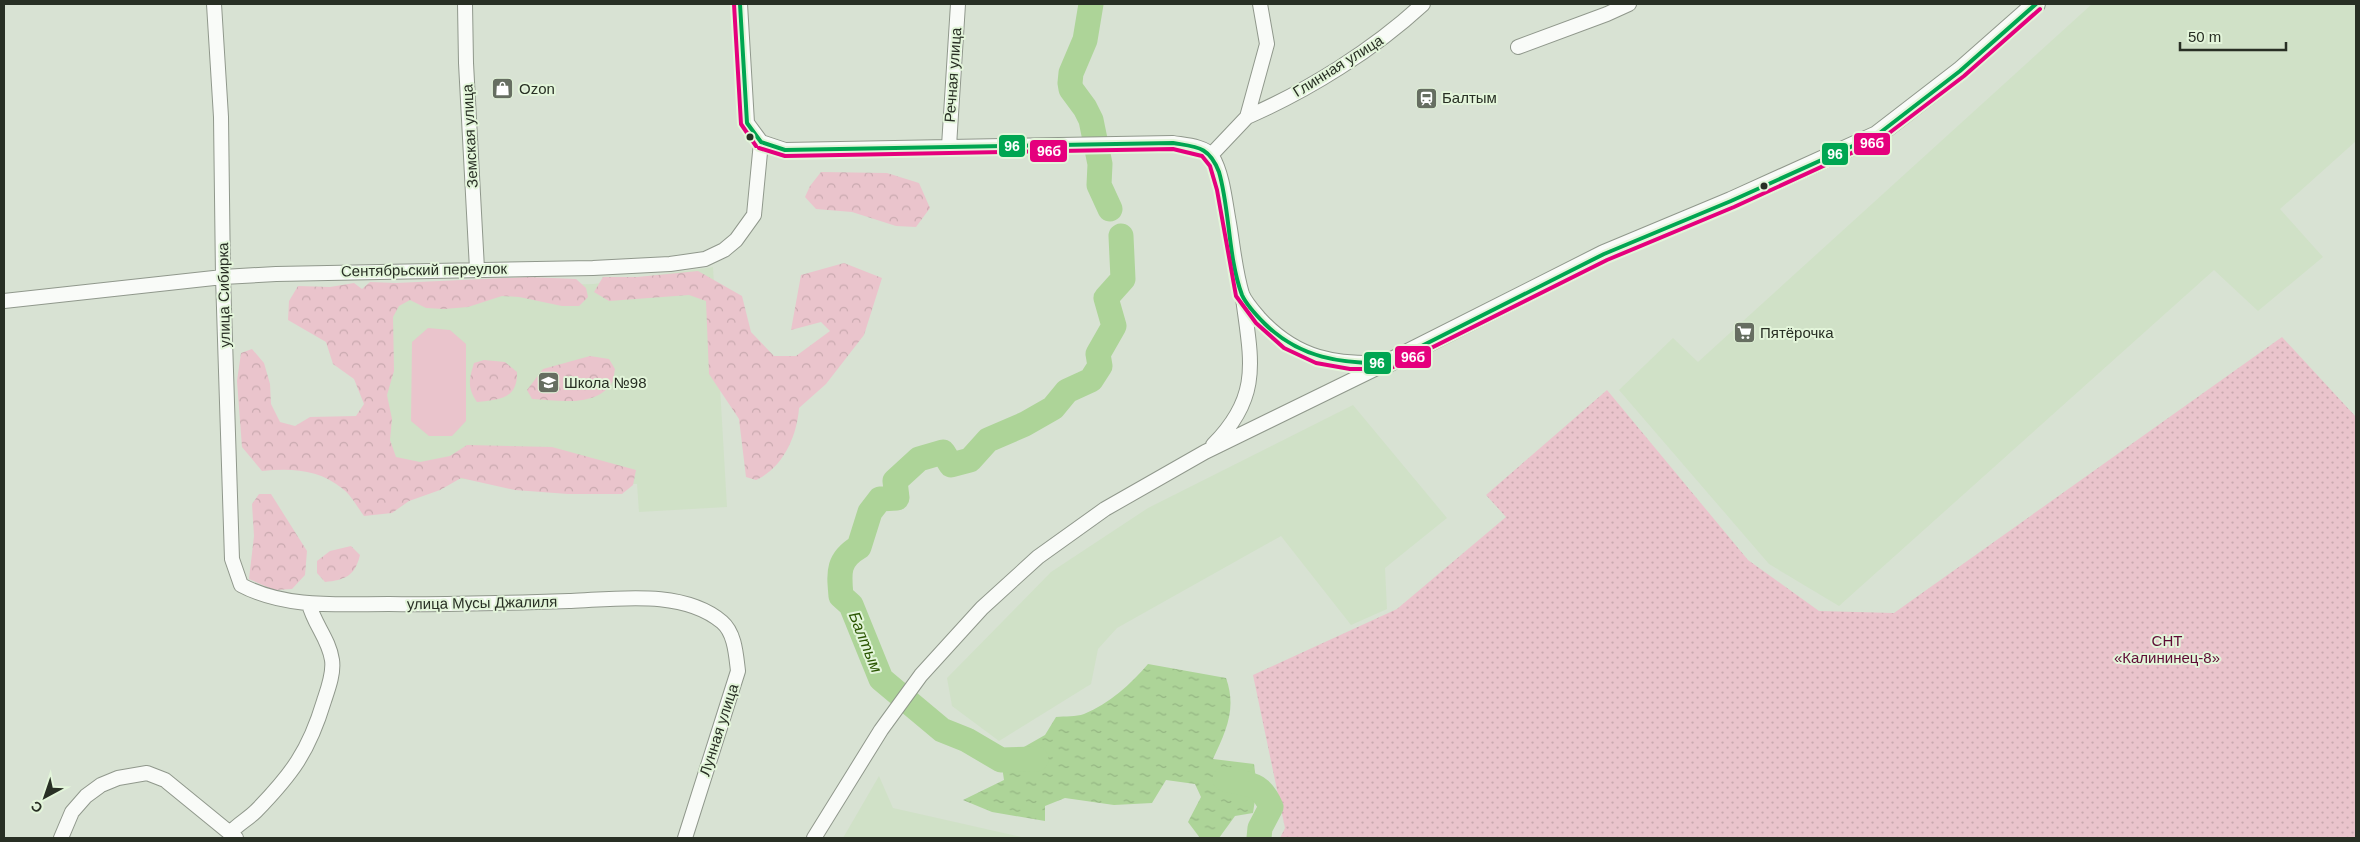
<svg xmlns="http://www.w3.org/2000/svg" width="2360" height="842" viewBox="0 0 2360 842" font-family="Arial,sans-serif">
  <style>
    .built { fill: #d0e1c7 }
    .forest { fill: url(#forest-crowns) }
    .garden { fill: url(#garden-dots) }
    .pitch { fill: #eac4cc }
    .water { fill: url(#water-ripples) }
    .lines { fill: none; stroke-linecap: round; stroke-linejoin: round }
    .river { stroke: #add498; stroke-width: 25 }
    .minor-casing { stroke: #90988c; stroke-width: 16 }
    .major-casing { stroke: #90988c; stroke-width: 20 }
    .minor { stroke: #f9fbf8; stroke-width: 14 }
    .major { stroke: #f9fbf8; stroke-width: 18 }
    .bus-1-casing { stroke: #e3f5da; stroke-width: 8 }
    .bus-2-casing { stroke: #e3f5da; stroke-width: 8 }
    .bus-1 { stroke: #00a651; stroke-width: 4 }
    .bus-2 { stroke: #e5007d; stroke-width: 4 }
    .bus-dot { fill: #282f24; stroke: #e3f5da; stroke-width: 2 }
    .labels { text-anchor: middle; stroke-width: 4; stroke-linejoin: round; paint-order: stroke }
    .street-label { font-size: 15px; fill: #282f24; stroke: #e3f5da }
    .poi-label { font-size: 15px; fill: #282f24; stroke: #e3f5da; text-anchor: start }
    .park-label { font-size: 15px; fill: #5e0b34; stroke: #e3f5da }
    .water-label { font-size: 16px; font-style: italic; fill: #295500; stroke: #e3f5da }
    .line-badge { stroke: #e3f5da; stroke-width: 2 }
    .badge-label { font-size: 14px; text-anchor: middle; font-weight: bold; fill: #fff }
  </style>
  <defs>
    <pattern id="forest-crowns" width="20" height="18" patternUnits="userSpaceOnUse" patternTransform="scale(1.25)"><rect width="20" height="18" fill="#eac4cc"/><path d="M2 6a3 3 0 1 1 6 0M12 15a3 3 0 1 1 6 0" fill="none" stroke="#c9a9af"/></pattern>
    <pattern id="garden-dots" width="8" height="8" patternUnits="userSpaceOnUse" patternTransform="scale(1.25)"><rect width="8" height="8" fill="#eac4cc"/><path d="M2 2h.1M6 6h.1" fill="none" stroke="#c9a9af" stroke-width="1.8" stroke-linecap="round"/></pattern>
    <pattern id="water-ripples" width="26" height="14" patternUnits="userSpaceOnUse" patternTransform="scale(1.25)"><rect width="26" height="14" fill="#add498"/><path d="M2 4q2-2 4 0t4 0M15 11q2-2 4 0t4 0" fill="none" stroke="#95b683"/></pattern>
  </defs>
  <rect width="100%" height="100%" fill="#d8e2d3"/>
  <path class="built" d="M 2092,4 L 2356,4 L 2356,141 L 2280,209 L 2323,257 L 2258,311 L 2214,270 L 1839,606 L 1769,564 L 1619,390 L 1673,338 L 1698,362 Z
    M 713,267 L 727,507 L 639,512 L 637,484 L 380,477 L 373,289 L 594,284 Z
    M 1353,405 L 1447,518 L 1385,568 L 1387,609 L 1351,625 L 1281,536 L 1117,628 L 1098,649 L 1091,684 L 999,741 L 952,706 L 947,678 L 1051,572 L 1148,508 Z
    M 879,776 L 893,808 L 1026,838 L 843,838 Z"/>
  <path class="forest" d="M 821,172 L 887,173 L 919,183 L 930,208 L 916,227 L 896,226 L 852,212 L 816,209 L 805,197 L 810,186 Z
    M 844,263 L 882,278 L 864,335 L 826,384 L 799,408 C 797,436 783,468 756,480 L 746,477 L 739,419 L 709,374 L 706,301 L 689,295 L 609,301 L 594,292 L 603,277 L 637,277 L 698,271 L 742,296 L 751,332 L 774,356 L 796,356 L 830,331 L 821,322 L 791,330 L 801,275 Z
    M 528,277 L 576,279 L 586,288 L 588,297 L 579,306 L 562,306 L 519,297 L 502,296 L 468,307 L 444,309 L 426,308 L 410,300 L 399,306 L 393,317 L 394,371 L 387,395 L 392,419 L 390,440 L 396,457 L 420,462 L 450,456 L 467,445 L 552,447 L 636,470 L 633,485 L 622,494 L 568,494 L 515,490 L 461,478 L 440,490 L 409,501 L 392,513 L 364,516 C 358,508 351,495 343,489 C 319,469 291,468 262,471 L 242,447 L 237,381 L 241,353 L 252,349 L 264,363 L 270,384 L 271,404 L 280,422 L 295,426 L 310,417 L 356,416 L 364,404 L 354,379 L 333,364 L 326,342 L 288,320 L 289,301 L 298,286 L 330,287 L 354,283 L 362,289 L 370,282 L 396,283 Z
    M 590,356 L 609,359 L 615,369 C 614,373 614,381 611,384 C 594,408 557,400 532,399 L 527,390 L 543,369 Z
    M 484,360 L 505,362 L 517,372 C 518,399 499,400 477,402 C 467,387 469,380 474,363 Z
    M 259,494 L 271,494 L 307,551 L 305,575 L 292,589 L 274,590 L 249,579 L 254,536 L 252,504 Z
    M 351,546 L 360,555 C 355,576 345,580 325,582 L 317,573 L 317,561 L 330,551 Z"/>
  <path class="garden" d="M 2282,337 L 2356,417 L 2356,838 L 1280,838 L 1285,828 L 1253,675 L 1397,609 L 1506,517 L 1486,495 L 1607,390 L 1748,560 L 1819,611 L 1894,613 Z"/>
  <path class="pitch" d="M 428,328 L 450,330 L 466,344 L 466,421 L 452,436 L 429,436 L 411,421 L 412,342 Z"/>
  <path class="water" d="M 1148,664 L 1226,678 C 1237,709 1226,731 1213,759 L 1254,764 L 1257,787 L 1253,813 L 1235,816 L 1219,838 L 1200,838 L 1188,822 L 1201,797 L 1195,784 L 1166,780 L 1152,803 L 1114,805 L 1065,798 L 1045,806 L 1045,821 L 992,812 L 963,800 L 1004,780 L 1001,760 L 1045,735 L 1056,717 C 1065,716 1076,717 1084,714 C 1109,704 1131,684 1148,664 Z"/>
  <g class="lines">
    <path class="river" d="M 1091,4 L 1085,40 L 1071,73 L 1070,83 L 1071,89 L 1085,108 L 1091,120 L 1100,164 L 1099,185 L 1110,209
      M 1036,759 L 1001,760 L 967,740 L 942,730 L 881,679 L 851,605 L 841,596 C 839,573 837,560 859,547 L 870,512 L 880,499 L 897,498 L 895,481 L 919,459 L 943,452 L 951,465 L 970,460 L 988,440 L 1025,424 L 1053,408 L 1067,391 L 1091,380 L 1100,366 L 1098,354 L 1114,326 L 1106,298 L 1123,279 L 1121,236
      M 1225,779 C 1250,785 1260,782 1271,807 L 1260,828 L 1259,838"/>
    <defs>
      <path id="minor" d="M 214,4 L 221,117 L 223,277 L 232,559 L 241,585 C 286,609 340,604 389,604 C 450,605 510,603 571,601 C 617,599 683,589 722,622 C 735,633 736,655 738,671 L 685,838
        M 465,4 L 466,63 L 477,269
        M 740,4 L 747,123 L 761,142
        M 1518,47 L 1607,14 L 1629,4
        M 1247,117 C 1309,90 1373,50 1423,4
        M 761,142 L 785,150 L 1173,143 C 1184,145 1205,146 1212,156 C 1223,175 1225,202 1229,223 C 1233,246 1235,271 1242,294 C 1245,302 1254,312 1260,319 C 1297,359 1335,365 1388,363
        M 949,146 L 958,4
        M 1211,155 L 1247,117 L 1267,44 L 1260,4
        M 4,301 L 223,277 L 276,274 L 593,268 L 670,264 L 705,259 L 724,250 L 736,240 L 754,215 L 761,142
        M 1213,445 C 1262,396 1251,360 1243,298
        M 230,833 C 238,824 248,819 256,811 C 292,774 309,751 324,701 C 328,689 334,673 332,660 C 329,639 314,624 309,604
        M 61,838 L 72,812 L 86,796 L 101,785 L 118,778 L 147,773 L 165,780 L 236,838
        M 814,838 L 881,730 L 921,675 L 982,608 L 1038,557 L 1105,509 L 1205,452 L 1383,365"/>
      <path id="major" d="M 1388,363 L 1604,254 L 1731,201 L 1877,135 L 1960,71 L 2036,4"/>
    </defs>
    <use href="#minor" class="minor-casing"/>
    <use href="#major" class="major-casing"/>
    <use href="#minor" class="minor"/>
    <use href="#major" class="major"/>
    <defs>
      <path id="bus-1" d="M 740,4 L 747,123 L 761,142
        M 761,142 L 785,150 L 1173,143 C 1197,147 1209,146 1219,172 C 1230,210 1228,258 1242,295 C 1247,306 1257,316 1265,324 C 1300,358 1341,364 1388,363 L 1604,254 L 1731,201 L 1877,135 L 1960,71 L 2036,4"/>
      <path id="bus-2" d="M 734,4 L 741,124 L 756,146
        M 759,148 L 785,156 L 1173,149 L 1202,156 L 1210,166 L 1217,190 L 1236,296 L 1256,323 L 1284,348 L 1316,363 L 1350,369 L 1389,369 L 1607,260 L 1734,207 L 1880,140 L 1964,76 L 2040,9"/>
    </defs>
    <use href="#bus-1" class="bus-1-casing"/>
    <use href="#bus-2" class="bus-2-casing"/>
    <use href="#bus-1" class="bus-1"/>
    <use href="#bus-2" class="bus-2"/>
  </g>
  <defs>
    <symbol id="shop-square" viewBox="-11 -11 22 22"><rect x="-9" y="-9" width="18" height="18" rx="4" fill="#666e61" stroke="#e3f5da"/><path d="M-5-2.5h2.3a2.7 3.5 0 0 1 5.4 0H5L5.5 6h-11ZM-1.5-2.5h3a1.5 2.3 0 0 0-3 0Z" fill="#fff"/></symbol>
    <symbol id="station-square" viewBox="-11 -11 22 22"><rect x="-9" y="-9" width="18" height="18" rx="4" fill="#666e61" stroke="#e3f5da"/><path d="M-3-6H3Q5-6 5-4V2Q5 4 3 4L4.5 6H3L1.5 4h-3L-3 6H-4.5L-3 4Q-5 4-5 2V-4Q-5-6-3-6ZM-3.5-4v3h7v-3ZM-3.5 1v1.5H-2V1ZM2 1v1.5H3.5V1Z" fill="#fff"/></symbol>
    <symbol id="supermarket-square" viewBox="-11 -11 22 22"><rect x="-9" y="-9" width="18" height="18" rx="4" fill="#666e61" stroke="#e3f5da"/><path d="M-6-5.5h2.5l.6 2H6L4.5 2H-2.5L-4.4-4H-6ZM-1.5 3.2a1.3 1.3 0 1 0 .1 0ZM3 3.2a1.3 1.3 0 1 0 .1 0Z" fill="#fff"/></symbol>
    <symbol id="school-square" viewBox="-11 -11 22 22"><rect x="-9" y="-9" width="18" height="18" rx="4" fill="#666e61" stroke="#e3f5da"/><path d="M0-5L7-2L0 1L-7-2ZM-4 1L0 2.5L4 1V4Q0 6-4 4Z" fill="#fff"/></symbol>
  </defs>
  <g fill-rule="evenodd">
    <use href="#shop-square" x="490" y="76" width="25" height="25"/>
    <use href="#station-square" x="1414" y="86" width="25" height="25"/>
    <use href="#supermarket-square" x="1732" y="320" width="25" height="25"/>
    <use href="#school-square" x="536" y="370" width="25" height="25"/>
  </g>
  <g class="bus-dot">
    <circle cx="750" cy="137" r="4.5"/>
    <circle cx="1764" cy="186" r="4.5"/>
  </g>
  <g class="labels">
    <g class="street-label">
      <text transform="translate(1338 66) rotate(-32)" y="5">Глинная улица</text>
      <text transform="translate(953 75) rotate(-86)" y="5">Речная улица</text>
      <text transform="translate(470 136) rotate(-93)" y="5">Земская улица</text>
      <text transform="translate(424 270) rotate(-1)" y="5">Сентябрьский переулок</text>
      <text transform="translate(224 295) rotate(-91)" y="5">улица Сибирка</text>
      <text transform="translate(482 603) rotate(-1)" y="5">улица Мусы Джалиля</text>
      <text transform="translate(719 730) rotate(-72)" y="5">Лунная улица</text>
    </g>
    <g class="poi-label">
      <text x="519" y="94">Ozon</text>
      <text x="1442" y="103">Балтым</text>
      <text x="1760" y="338">Пятёрочка</text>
      <text x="564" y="388">Школа №98</text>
    </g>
    <g class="park-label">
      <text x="2167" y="646">СНТ<tspan x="2167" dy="17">«Калининец-8»</tspan></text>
    </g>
    <g class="water-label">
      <text transform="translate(866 642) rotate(68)" y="6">Балтым</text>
    </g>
  </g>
  <g class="line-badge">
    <rect x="1853" y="132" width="38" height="24" rx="5" fill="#e5007d"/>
    <rect x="998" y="134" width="28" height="24" rx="5" fill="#00a651"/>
    <rect x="1029" y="139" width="39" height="24" rx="5" fill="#e5007d"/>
    <rect x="1821" y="142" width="28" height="24" rx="5" fill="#00a651"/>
    <rect x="1394" y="345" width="38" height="24" rx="5" fill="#e5007d"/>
    <rect x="1363" y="351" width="29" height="24" rx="5" fill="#00a651"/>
  </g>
  <g class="badge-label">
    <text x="1872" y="148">96б</text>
    <text x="1012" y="151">96</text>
    <text x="1049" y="156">96б</text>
    <text x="1835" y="159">96</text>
    <text x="1413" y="362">96б</text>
    <text x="1377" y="368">96</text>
  </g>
  <rect width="2360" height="842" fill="none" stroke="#282f24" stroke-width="10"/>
  <g transform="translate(45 797) rotate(220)" stroke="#e3f5da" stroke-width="4" paint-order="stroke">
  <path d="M0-4L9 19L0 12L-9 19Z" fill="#282f24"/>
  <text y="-8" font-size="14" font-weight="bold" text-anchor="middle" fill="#282f24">С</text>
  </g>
  <path d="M2180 42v8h106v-8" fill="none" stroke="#282f24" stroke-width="2.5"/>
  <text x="2188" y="42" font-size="15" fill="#282f24" stroke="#e3f5da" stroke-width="4" paint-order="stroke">50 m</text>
</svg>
